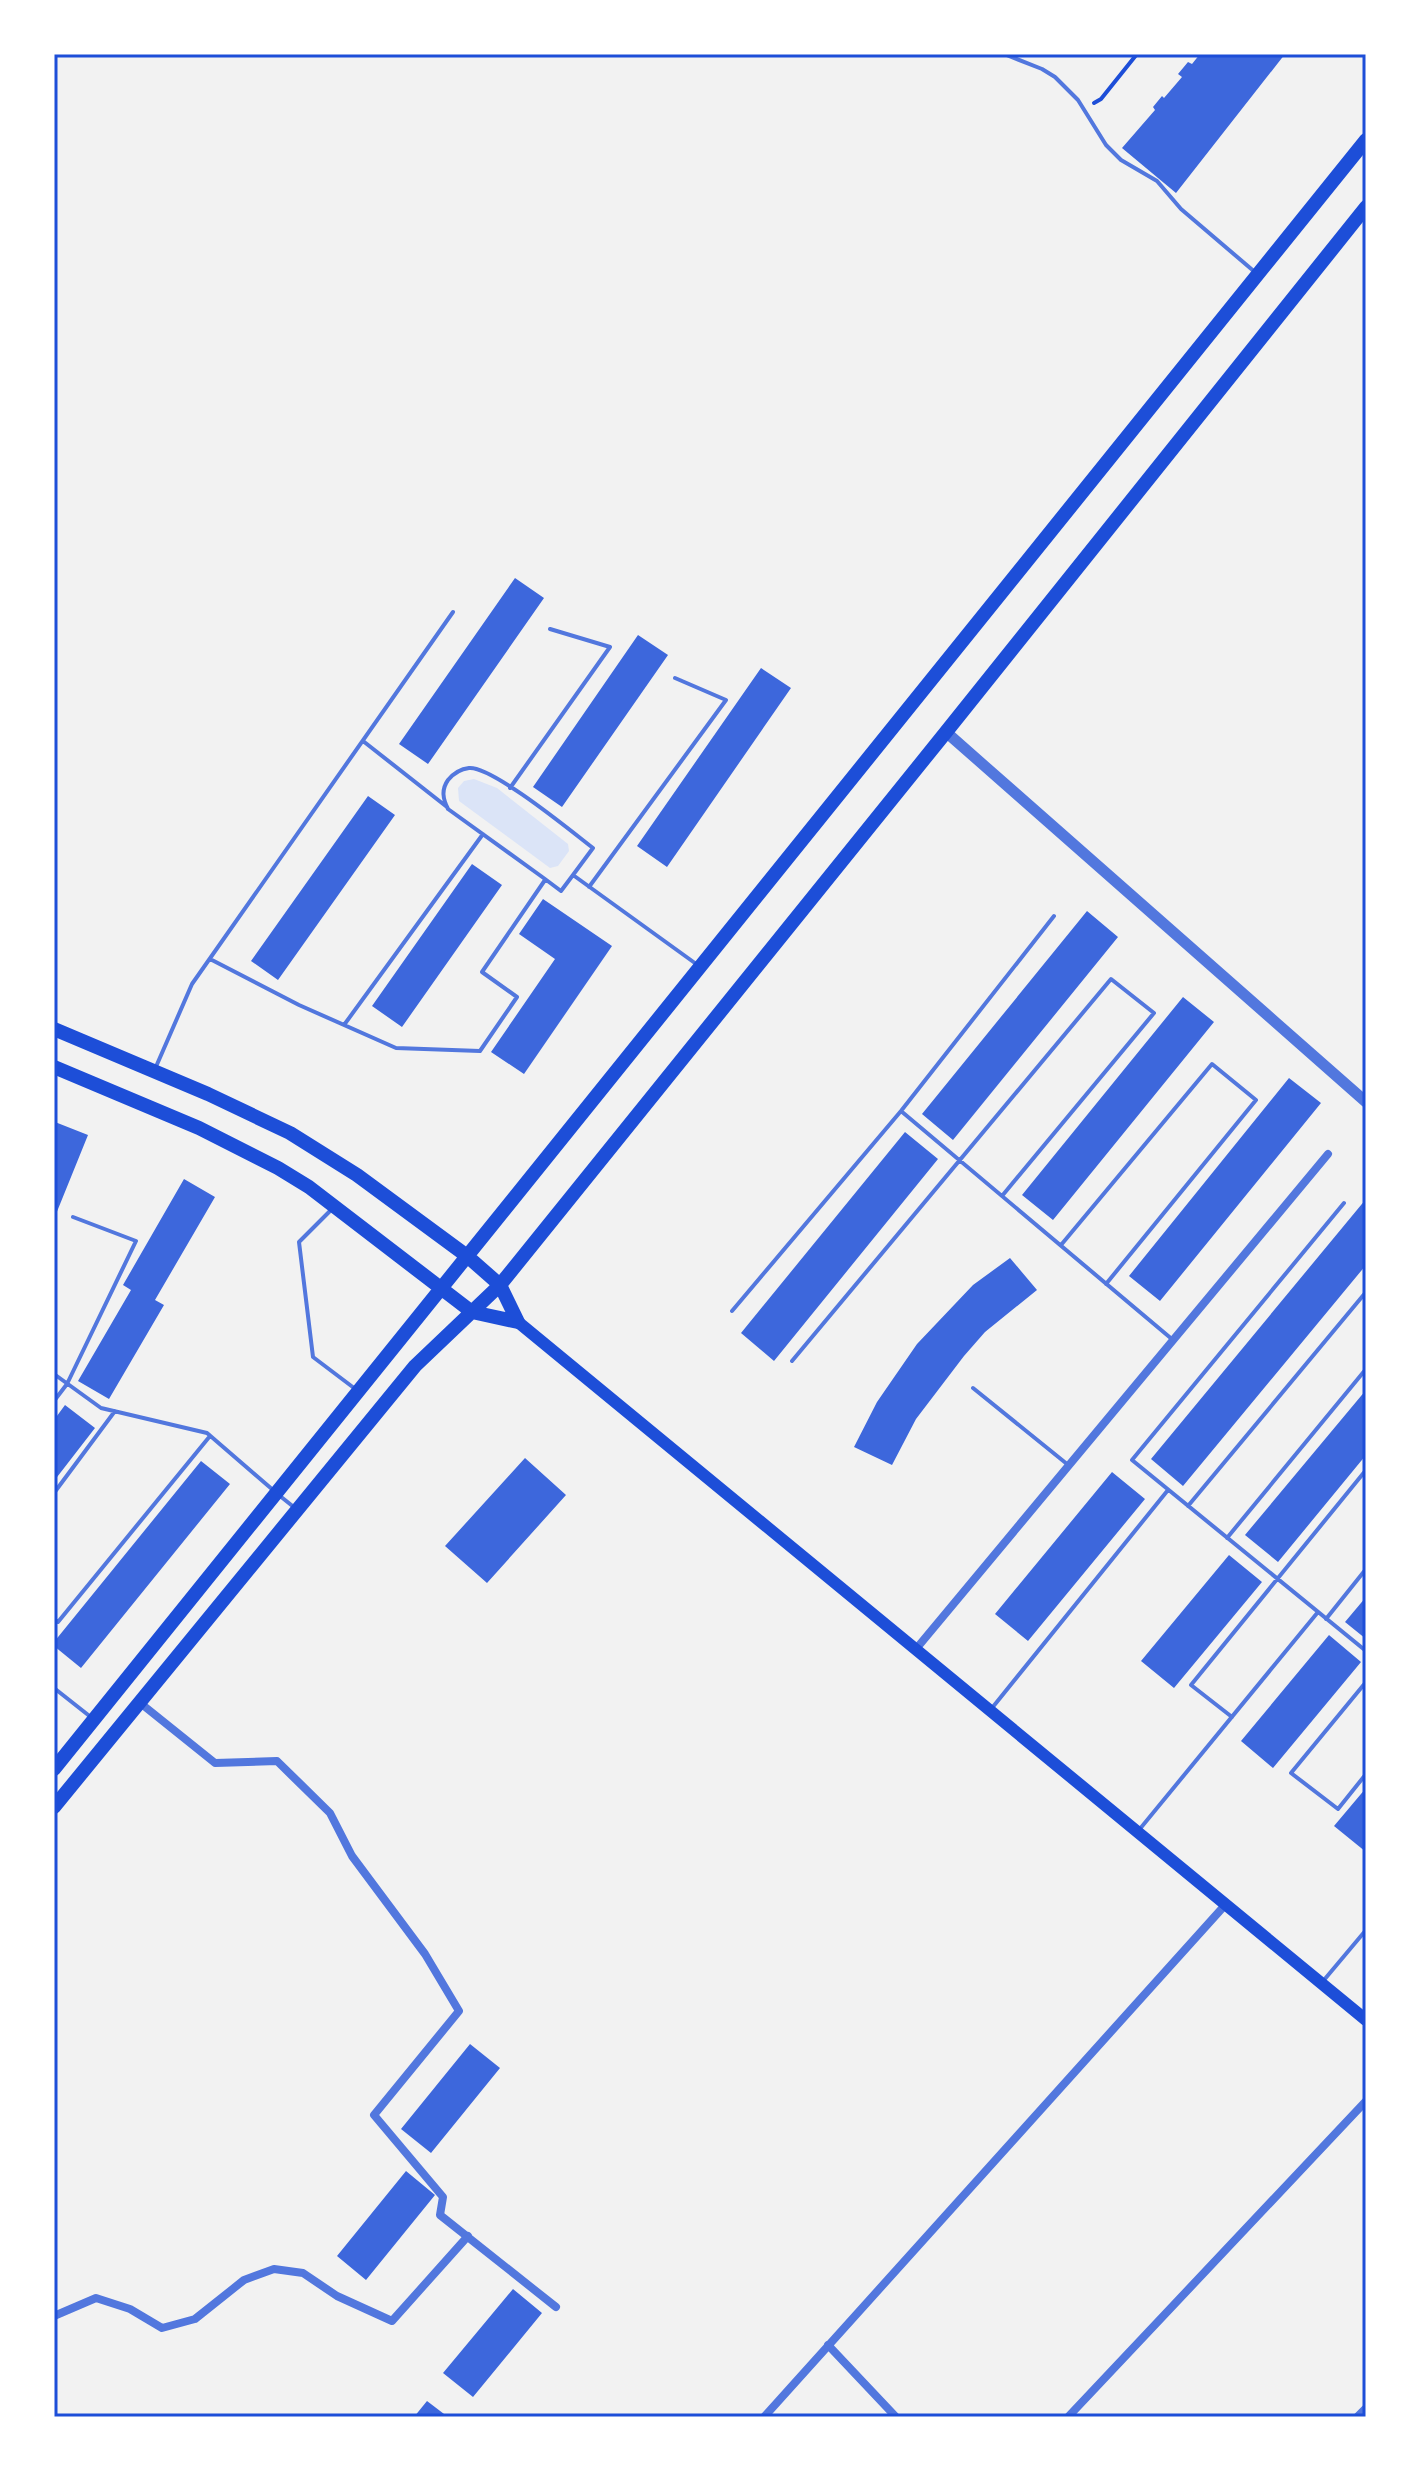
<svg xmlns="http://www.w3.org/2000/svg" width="1420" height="2471" viewBox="0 0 1420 2471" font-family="'Roboto Serif',serif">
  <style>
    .green { fill: #dbe4f7 }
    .building { fill: #3d67dc }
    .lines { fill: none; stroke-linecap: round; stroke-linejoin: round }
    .path { stroke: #1d4ed8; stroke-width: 4 }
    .service { stroke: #5277de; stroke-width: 4 }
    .minor { stroke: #5277de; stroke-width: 8 }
    .tertiary { stroke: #5277de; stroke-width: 11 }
    .secondary { stroke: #1d4ed8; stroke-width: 12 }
    .primary { stroke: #1d4ed8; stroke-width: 14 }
    .neatline { fill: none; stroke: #1d4ed8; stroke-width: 3 }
  </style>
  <rect width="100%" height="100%" fill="#f2f2f2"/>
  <path class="green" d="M 474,779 L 497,788 L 568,844 L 569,851 L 558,866 L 550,868 L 459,801 L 458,788 L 464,781 Z"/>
  <path class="building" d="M 1200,54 L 1285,54 L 1176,193 L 1122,148 L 1155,110 L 1153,107 L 1162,96 L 1164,98 L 1182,77 L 1178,74 L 1188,62 L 1192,64 Z
    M 515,578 L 544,598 L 428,764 L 399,744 Z
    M 638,635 L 668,655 L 562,807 L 533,787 Z
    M 761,668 L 791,688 L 667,867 L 637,846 Z
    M 368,796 L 395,815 L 278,980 L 251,961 Z
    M 472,864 L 502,885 L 402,1027 L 372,1006 Z
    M 543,899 L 612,946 L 524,1074 L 491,1052 L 555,959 L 519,934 Z
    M 1087,911 L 1118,937 L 953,1140 L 922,1114 Z
    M 1183,997 L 1214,1022 L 1053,1220 L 1022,1195 Z
    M 1289,1078 L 1321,1103 L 1160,1301 L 1129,1276 Z
    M 55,1122 L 88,1135 L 54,1219 L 54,1125 Z
    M 905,1132 L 938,1159 L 774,1361 L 741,1333 Z
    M 184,1179 L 215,1197 L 155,1300 L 164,1305 L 109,1399 L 78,1381 L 131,1290 L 123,1285 Z
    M 1366,1199 L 1366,1265 L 1183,1486 L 1151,1459 Z
    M 1010,1258 L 1037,1290 L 985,1332 L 964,1356 L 916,1419 L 892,1465 L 854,1447 L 877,1402 L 917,1344 L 973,1285 Z
    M 1366,1390 L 1366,1455 L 1278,1562 L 1245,1535 Z
    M 65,1405 L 95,1428 L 54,1481 L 54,1420 Z
    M 525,1458 L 566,1495 L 487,1583 L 445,1546 Z
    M 201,1461 L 230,1484 L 81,1668 L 54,1646 L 54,1642 Z
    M 1112,1472 L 1145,1499 L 1028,1641 L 995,1614 Z
    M 1229,1555 L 1262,1582 L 1174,1688 L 1141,1661 Z
    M 1366,1597 L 1366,1639 L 1345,1622 Z
    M 1329,1635 L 1361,1662 L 1273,1768 L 1241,1741 Z
    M 1366,1788 L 1366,1852 L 1334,1826 Z
    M 470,2044 L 500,2068 L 431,2153 L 401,2129 Z
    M 406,2171 L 435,2195 L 366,2280 L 337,2256 Z
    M 513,2289 L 542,2313 L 473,2397 L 443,2373 Z
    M 427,2401 L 448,2417 L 414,2417 Z"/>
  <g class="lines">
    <path class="path" d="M 1094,103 L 1101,99 L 1137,54"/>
    <path class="service" d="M 1004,54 L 1042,69 L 1055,77 L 1078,100 L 1106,145 L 1121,160 L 1157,181 L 1181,209 L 1256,273
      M 363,741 L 447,807
      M 510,788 L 610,647 L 550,629
      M 573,875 L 593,848 C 571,831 492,766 469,768 C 460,769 453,774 448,780 C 441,790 443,799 448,809 L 545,879 L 561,891 L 573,875 L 699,966
      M 589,887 L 726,700 L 675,678
      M 210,959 L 299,1005 L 396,1048 L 480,1051 L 517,997 L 482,972 L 545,880
      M 344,1025 L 483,834
      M 155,1069 L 192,984 L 453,612
      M 901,1111 L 1173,1340
      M 1344,1203 L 1132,1460 L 1366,1651
      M 333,1208 L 299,1242 L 313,1357 L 354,1388
      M 1061,1245 L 1212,1064 L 1256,1100 L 1106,1284
      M 732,1311 L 901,1111 L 1054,916
      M 792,1361 L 1111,979 L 1154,1013 L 1002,1196
      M 54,1374 L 101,1408 L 207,1433 L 273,1490
      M 973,1388 L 1067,1464
      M 54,1401 L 67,1384 L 136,1241 L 73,1217
      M 54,1493 L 115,1411
      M 280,1496 L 295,1508
      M 1188,1506 L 1366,1292
      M 1227,1538 L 1366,1369
      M 54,1619 L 58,1622 L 210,1436
      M 1326,1619 L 1366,1569
      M 1366,1682 L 1291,1773 L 1338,1809 L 1366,1774
      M 54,1688 L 92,1718
      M 992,1708 L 1168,1490
      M 1232,1717 L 1191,1685 L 1366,1470
      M 1139,1830 L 1318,1612
      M 1324,1980 L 1366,1930"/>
    <path class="minor" d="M 916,1649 L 1328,1154
      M 139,1702 L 215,1763 L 277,1761 L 330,1813 L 352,1856 L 425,1954 L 459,2011 L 374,2115 L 443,2197 L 440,2215 L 556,2307
      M 54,2316 L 96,2298 L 130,2309 L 162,2328 L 195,2319 L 244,2280 L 274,2269 L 303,2273 L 337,2296 L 392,2321 L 468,2236
      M 828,2345 L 896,2417
      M 764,2417 L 1226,1904
      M 1068,2417 L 1366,2101
      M 1357,2417 L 1366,2408"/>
    <path class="tertiary" d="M 946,732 L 1366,1102"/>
    <path class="secondary" d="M 518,1322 L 1366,2020"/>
    <path class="primary" d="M 54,1029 L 208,1094 L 290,1133 L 357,1175 L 467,1256 L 500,1285 L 518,1322
      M 54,1067 L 199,1128 L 278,1168 L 309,1187 L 472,1312 L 518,1322
      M 54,1769 L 1366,140
      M 54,1807 L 415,1366 L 500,1285 L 946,732 L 1366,207"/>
  </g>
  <rect width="1420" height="2471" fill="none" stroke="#ffffff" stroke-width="112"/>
  <rect x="56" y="56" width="1308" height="2359" class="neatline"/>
</svg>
